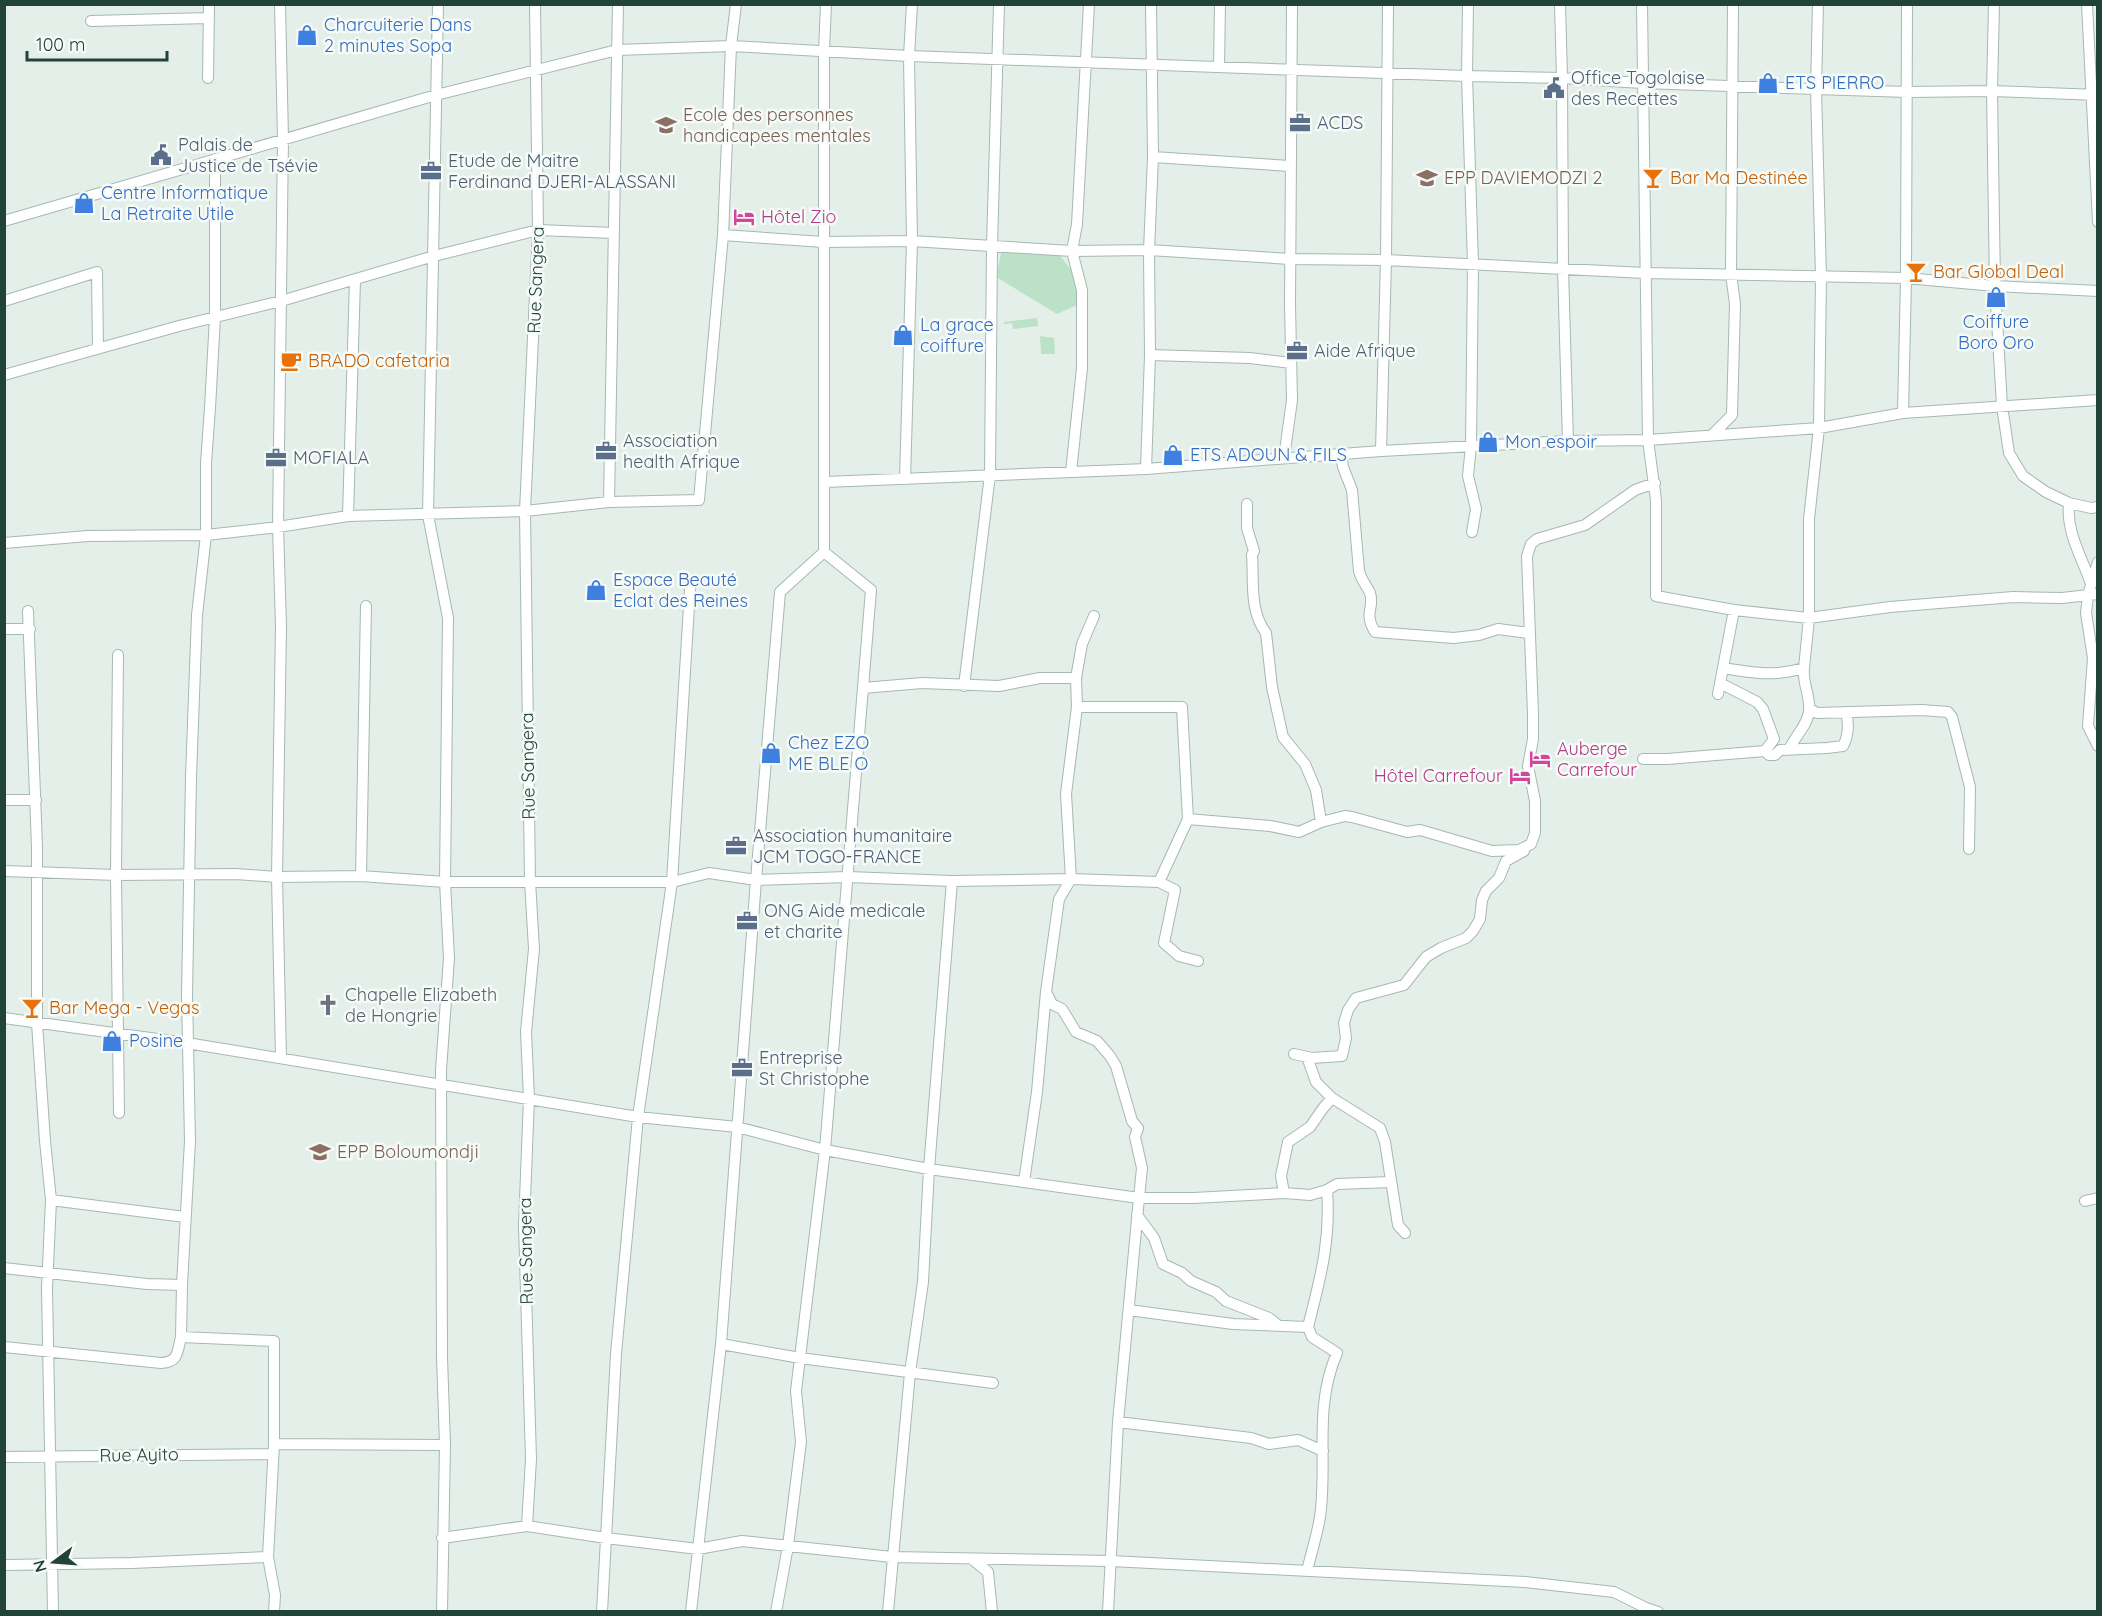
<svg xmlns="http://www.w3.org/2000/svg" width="2102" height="1616" viewBox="0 0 2102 1616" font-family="Quicksand,sans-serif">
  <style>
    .green { fill: #bbe2c6 }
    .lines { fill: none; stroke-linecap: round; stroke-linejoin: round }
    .minor-casing { stroke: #a6b8b2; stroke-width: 12 }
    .minor { stroke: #fff; stroke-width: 10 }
    .labels { text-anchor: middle; stroke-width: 5; stroke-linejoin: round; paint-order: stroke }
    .shop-label { font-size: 18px; fill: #366cbe; stroke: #f6fbf8; text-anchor: start }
    .service-label { font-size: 18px; fill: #4e5e75; stroke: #f6fbf8; text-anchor: start }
    .education-label { font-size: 18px; fill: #785e54; stroke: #f6fbf8; text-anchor: start }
    .food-label { font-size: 18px; fill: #c56008; stroke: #f6fbf8; text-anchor: start }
    .hotel-label { font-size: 18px; fill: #b23c85; stroke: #f6fbf8; text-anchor: start }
    .street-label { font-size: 18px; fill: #21433a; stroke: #f6fbf8 }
    .worship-label { font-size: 18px; fill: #5b616d; stroke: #f6fbf8; text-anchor: start }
  </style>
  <rect width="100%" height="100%" fill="#e4efea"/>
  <path class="green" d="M 1002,249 L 1058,253 L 1079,280 L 1079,304 L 1057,314 L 996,277 Z
    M 1037,318 L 1038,326 L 1013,329 L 1012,323 L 1004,324 L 1004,322 Z
    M 1040,336 L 1054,338 L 1055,354 L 1041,354 Z"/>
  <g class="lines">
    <defs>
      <path id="minor" d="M 280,4 L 283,139 L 278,527 L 281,626 L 277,877 L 281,1058
        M 438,4 L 428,515 L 448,618 L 445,882 L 449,958 L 441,1070 L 442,1357 L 445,1445 L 442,1612
        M 1468,4 L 1467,76 L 1473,264 L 1471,446 L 1468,476 L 1476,509 L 1472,532
        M 1560,4 L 1562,78 L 1563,269 L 1568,441
        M 1642,4 L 1648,440 L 1656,500 L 1656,596 L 1734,610 L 1809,618 L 1890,607 L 2013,597 L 2062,598 L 2098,594
        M 2087,4 L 2098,222
        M 91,21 L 209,18
        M 1219,67 L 1220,4
        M 208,78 L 209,4
        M 1153,157 L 1290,166
        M 215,159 L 215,317 L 210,408 L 206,463 L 206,535 L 197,615 L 191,777 L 187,994 L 190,1141 L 182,1285 L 181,1337 L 274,1341 L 274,1444 L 268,1557 L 275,1595 L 274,1612
        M 4,221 L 436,95 L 617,50 L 731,46 L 909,56 L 1467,76 L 1562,78 L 1642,83 L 1816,89 L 1908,92 L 1992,91 L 2098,95
        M 723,235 L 823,242 L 912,241 L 1072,251 L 1149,250 L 1290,259 L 1386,260 L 1645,273 L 1906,278 L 1995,286 L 1992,91 L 1994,4
        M 2098,291 L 1995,286 L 2002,406 L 2009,453 L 2023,476 L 2046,492 L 2069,503 L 2091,508 L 2098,507
        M 4,301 L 97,272 L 98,349
        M 1150,355 L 1250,358 L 1291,363
        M 4,375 L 179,326 L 281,301 L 434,256 L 538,230 L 614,233
        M 1903,413 L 1906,278 L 1907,4
        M 1712,435 L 1732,415 L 1735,304 L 1731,274 L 1733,4
        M 1381,451 L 1386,260 L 1388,4
        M 1341,454 L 1343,467 L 1352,490 L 1359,571 C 1362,582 1367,586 1370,593 C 1375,608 1363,612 1375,632 L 1454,638 L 1479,635 L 1498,629 L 1529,633
        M 1284,458 L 1292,400 L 1290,304 L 1292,4
        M 1146,469 L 1150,355 L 1149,250 L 1153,157 L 1151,4
        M 1071,472 L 1082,368 L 1082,290 L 1072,251 L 1077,224 L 1089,4
        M 905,479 L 912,241 L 909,56 L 912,4
        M 825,482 L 1146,469 L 1381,451 L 1568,441 L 1648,440 L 1819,428 L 1903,413 L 2098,400
        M 609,502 L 618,4
        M 2069,503 C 2066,533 2082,557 2091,584
        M 1247,504 L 1247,528 L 1254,551 L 1252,555 C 1254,582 1249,610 1266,633 L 1272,687 L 1283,737 L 1305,764 L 1316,790 L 1321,822
        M 348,516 L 355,280
        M 4,543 L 88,536 L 206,535 L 278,527 L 348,516 L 525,511 L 609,502 L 699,500 L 723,235 L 731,46 L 736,4
        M 2098,562 L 2088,595 L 2086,613 L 2093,658 L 2088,726 L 2098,746
        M 28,611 L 37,847 L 37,1023 L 45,1141 L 51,1200 L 47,1288 L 53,1612
        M 4,629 L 30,629
        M 118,655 L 116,875 L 119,1113
        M 1723,668 C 1754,673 1774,677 1804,668 L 1809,618 L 1809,519 L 1819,428 L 1821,276 L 1816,89 L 1818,4
        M 1720,683 L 1757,702 L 1763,709 L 1774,739 L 1765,751
        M 964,686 L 990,475 L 992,245 L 999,4
        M 863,688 L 922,683 L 999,686 L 1040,678 L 1076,678
        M 1718,694 L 1734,610
        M 1810,709 L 1817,713 L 1922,710 L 1948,712 L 1952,717 L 1970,787 L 1969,849
        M 1789,750 C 1794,737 1808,725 1809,711 C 1811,697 1802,683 1804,668
        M 1643,759 L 1667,759 L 1765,751 L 1769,755 L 1775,755 L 1780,750 L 1827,748 L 1843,746 C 1849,735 1849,724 1846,712
        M 4,800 L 36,800
        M 1188,819 L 1270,826 L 1299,832 L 1321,822 L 1345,816 L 1352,817 L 1407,832 L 1420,830 L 1492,851 L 1519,850 L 1531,844 L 1535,833 L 1535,801 L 1528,766 L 1533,739 L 1533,714 L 1527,556 L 1531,544 L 1537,539 L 1585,525 L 1635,490 L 1655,483
        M 4,871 L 116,875 L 236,874 L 277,877 L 361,876 L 445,882 L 672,882 L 709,873 L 756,880 L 848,877 L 952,881 L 1071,879 L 1159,882 L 1188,819 L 1182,707 L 1077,707
        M 361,876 L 366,606
        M 1159,882 L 1175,890 L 1164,943 L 1179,956 L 1198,961
        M 1046,992 L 1052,1004 L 1062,1009 L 1076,1032 L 1097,1041 L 1110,1056 L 1116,1066 L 1132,1121 L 1138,1128 L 1135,1137 L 1142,1168 L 1139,1198 L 1194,1198 L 1284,1193
        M 4,1018 L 187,1043 L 638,1117 L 737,1127 L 825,1150 L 929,1169 L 1139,1198 L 1118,1422 L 1108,1612
        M 1294,1054 L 1312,1058 L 1342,1056 L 1346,1038 L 1344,1023 L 1348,1010 L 1356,998 L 1404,985 L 1426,957 L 1441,948 L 1466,938 L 1473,931 L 1480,919 L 1482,900 L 1486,891 L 1499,878 L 1506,861 L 1524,851
        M 1307,1057 L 1316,1082 L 1332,1098 L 1380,1128 L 1385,1142 L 1398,1225 L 1405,1233
        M 1332,1098 L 1324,1107 L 1310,1127 L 1288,1142 L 1281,1176 L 1284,1193 L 1310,1195 L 1327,1190 L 1337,1184 L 1391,1182
        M 1024,1182 L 1037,1092 L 1046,992 L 1059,899 L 1071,879 L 1066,794 L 1077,707 L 1076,678 L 1082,644 L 1094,616
        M 51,1200 L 185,1217
        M 2085,1201 L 2098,1198
        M 1137,1215 L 1154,1238 L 1163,1264 L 1182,1273 L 1191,1281 L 1216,1292 L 1226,1301 L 1269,1318 L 1279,1326
        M 4,1268 L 147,1284 L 182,1285
        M 1129,1310 L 1233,1324 L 1308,1327
        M 721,1344 L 800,1358 L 993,1383
        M 4,1347 L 161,1363 C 179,1362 177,1352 181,1337
        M 1118,1422 L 1251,1438 L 1269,1444 L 1298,1440 L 1323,1451
        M 274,1444 L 445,1445
        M 4,1457 L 273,1454
        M 527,1526 L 531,1459 L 524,1225 L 529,1098 L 526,1032 L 534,949 L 530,881 L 525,511 L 538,230 L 535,4
        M 442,1538 L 527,1526 L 606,1538 L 698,1549 L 742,1541 L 892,1557 L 1111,1561 L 1525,1582 L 1614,1592 L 1646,1608 L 1658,1612
        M 972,1559 L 988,1572 L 992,1612
        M 4,1565 L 132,1563 L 268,1557
        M 1307,1571 C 1311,1554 1317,1535 1320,1517 C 1328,1461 1313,1408 1337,1353 L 1312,1337 L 1308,1327 C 1320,1279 1331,1241 1327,1190
        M 602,1612 L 616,1354 L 638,1117 L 672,882 L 690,590
        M 691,1612 L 721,1344 L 756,880 L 780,592 L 824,552 L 824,51 L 826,4
        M 776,1612 L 788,1546 L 801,1442 L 796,1391 L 825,1150 L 871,590 L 824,552
        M 888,1612 L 910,1373 L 923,1282 L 929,1169 L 952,881"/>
    </defs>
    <use href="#minor" class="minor-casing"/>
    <use href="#minor" class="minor"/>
  </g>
  <defs>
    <symbol id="shop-bare" viewBox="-9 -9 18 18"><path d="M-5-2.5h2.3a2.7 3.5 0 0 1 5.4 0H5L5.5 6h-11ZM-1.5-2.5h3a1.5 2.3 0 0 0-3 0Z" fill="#3f7fe0" stroke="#f6fbf8" stroke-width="2.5" paint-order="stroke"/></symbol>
    <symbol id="civic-bare" viewBox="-9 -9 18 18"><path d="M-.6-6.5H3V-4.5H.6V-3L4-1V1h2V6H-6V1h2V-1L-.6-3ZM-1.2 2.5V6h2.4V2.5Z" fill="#5c6f8a" stroke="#f6fbf8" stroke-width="2.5" paint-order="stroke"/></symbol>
    <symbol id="office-bare" viewBox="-9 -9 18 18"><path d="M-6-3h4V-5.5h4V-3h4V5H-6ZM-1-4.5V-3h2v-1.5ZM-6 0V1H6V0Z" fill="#5c6f8a" stroke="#f6fbf8" stroke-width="2.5" paint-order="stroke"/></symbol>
    <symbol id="school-bare" viewBox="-9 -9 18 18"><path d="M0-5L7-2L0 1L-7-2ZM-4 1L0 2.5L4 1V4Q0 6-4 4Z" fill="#8d6e63" stroke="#f6fbf8" stroke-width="2.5" paint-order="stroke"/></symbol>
    <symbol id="bar-bare" viewBox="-9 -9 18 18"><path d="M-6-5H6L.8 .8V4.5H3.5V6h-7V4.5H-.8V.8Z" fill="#e8710a" stroke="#f6fbf8" stroke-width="2.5" paint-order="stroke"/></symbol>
    <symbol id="hotel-bare" viewBox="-9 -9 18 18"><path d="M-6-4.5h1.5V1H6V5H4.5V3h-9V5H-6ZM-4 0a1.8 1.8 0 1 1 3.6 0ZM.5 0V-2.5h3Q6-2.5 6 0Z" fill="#d1479c" stroke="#f6fbf8" stroke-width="2.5" paint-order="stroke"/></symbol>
    <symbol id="cafe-bare" viewBox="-9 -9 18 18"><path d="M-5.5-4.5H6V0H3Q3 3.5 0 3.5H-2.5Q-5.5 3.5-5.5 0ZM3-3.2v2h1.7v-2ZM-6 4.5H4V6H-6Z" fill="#e8710a" stroke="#f6fbf8" stroke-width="2.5" paint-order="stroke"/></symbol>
    <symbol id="church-bare" viewBox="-9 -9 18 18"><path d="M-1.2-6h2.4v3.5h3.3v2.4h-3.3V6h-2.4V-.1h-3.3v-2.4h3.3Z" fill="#6b7280" stroke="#f6fbf8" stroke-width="2.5" paint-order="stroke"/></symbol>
  </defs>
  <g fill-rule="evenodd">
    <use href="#shop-bare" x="292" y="20" width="30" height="30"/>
    <use href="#shop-bare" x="1753" y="68" width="30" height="30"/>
    <use href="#civic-bare" x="1539" y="73" width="30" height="30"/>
    <use href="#office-bare" x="1285" y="108" width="30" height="30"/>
    <use href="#school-bare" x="651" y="110" width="30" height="30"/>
    <use href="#civic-bare" x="146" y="140" width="30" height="30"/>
    <use href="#office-bare" x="416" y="156" width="30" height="30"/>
    <use href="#school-bare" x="1412" y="163" width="30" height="30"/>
    <use href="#bar-bare" x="1638" y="163" width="30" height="30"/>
    <use href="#shop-bare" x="69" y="188" width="30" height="30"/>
    <use href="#hotel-bare" x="729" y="202" width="30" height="30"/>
    <use href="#bar-bare" x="1901" y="257" width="30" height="30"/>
    <use href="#shop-bare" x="1981" y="282" width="30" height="30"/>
    <use href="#shop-bare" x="888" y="320" width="30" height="30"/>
    <use href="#office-bare" x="1282" y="336" width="30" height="30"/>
    <use href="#cafe-bare" x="276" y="346" width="30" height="30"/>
    <use href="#shop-bare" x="1473" y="427" width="30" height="30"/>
    <use href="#office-bare" x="591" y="436" width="30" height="30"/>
    <use href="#shop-bare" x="1158" y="440" width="30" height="30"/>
    <use href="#office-bare" x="261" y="443" width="30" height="30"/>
    <use href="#shop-bare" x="581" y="575" width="30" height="30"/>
    <use href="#shop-bare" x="756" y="738" width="30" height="30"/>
    <use href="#hotel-bare" x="1525" y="744" width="30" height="30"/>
    <use href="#hotel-bare" x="1505" y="761" width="30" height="30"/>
    <use href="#office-bare" x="721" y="831" width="30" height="30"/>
    <use href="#office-bare" x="732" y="906" width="30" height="30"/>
    <use href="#church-bare" x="313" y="990" width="30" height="30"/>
    <use href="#bar-bare" x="17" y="993" width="30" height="30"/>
    <use href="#shop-bare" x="97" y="1026" width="30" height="30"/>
    <use href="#office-bare" x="727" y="1053" width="30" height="30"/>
    <use href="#school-bare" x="305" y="1137" width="30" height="30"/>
  </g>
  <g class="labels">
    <g class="shop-label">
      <text x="324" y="31">Charcuiterie Dans<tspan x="324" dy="21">2 minutes Sopa</tspan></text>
      <text x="1785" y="89">ETS PIERRO</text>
      <text x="101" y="199">Centre Informatique<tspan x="101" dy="21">La Retraite Utile</tspan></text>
      <text x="1996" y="328" text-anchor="middle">Coiffure<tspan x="1996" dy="21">Boro Oro</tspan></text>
      <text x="920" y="331">La grace<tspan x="920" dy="21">coiffure</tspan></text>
      <text x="1505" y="448">Mon espoir</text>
      <text x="1190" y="461">ETS ADOUN &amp; FILS</text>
      <text x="613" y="586">Espace Beauté<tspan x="613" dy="21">Eclat des Reines</tspan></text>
      <text x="788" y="749">Chez EZO<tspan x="788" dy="21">ME BLE O</tspan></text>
      <text x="129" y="1047">Posine</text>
    </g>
    <g class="service-label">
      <text x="1571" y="84">Office Togolaise<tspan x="1571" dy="21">des Recettes</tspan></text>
      <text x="1317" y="129">ACDS</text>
      <text x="178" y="151">Palais de<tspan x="178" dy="21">Justice de Tsévie</tspan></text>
      <text x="448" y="167">Etude de Maitre<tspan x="448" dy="21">Ferdinand DJERI-ALASSANI</tspan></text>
      <text x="1314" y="357">Aide Afrique</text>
      <text x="623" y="447">Association<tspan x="623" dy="21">health Afrique</tspan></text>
      <text x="293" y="464">MOFIALA</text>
      <text x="753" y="842">Association humanitaire<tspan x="753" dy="21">JCM TOGO-FRANCE</tspan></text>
      <text x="764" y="917">ONG Aide medicale<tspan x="764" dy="21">et charite</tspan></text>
      <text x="759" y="1064">Entreprise<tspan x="759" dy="21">St Christophe</tspan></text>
    </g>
    <g class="education-label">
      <text x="683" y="121">Ecole des personnes<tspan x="683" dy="21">handicapees mentales</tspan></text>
      <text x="1444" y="184">EPP DAVIEMODZI 2</text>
      <text x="337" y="1158">EPP Boloumondji</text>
    </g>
    <g class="food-label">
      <text x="1670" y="184">Bar Ma Destinée</text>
      <text x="1933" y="278">Bar Global Deal</text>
      <text x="308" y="367">BRADO cafetaria</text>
      <text x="49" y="1014">Bar Mega - Vegas</text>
    </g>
    <g class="hotel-label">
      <text x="761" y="223">Hôtel Zio</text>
      <text x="1557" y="755">Auberge<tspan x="1557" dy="21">Carrefour</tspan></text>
      <text x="1503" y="782" text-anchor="end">Hôtel Carrefour</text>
    </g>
    <g class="street-label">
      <text transform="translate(536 280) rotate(-88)" y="6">Rue Sangera</text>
      <text transform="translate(528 766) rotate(-91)" y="6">Rue Sangera</text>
      <text transform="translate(526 1251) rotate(-91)" y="6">Rue Sangera</text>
      <text transform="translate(139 1455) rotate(-1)" y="6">Rue Ayito</text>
    </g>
    <g class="worship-label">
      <text x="345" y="1001">Chapelle Elizabeth<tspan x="345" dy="21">de Hongrie</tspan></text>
    </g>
  </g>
  <rect width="2102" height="1616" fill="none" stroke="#21433a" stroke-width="12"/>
  <g transform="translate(54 1562) rotate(254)" stroke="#f6fbf8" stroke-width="4.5" paint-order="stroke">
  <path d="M0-4.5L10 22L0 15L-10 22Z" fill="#21433a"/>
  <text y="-9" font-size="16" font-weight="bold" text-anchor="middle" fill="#21433a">N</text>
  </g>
  <path d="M27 51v9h140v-9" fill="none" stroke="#21433a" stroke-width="3"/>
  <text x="36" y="51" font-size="18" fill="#21433a" stroke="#f6fbf8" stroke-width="4.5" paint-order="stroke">100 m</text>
</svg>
